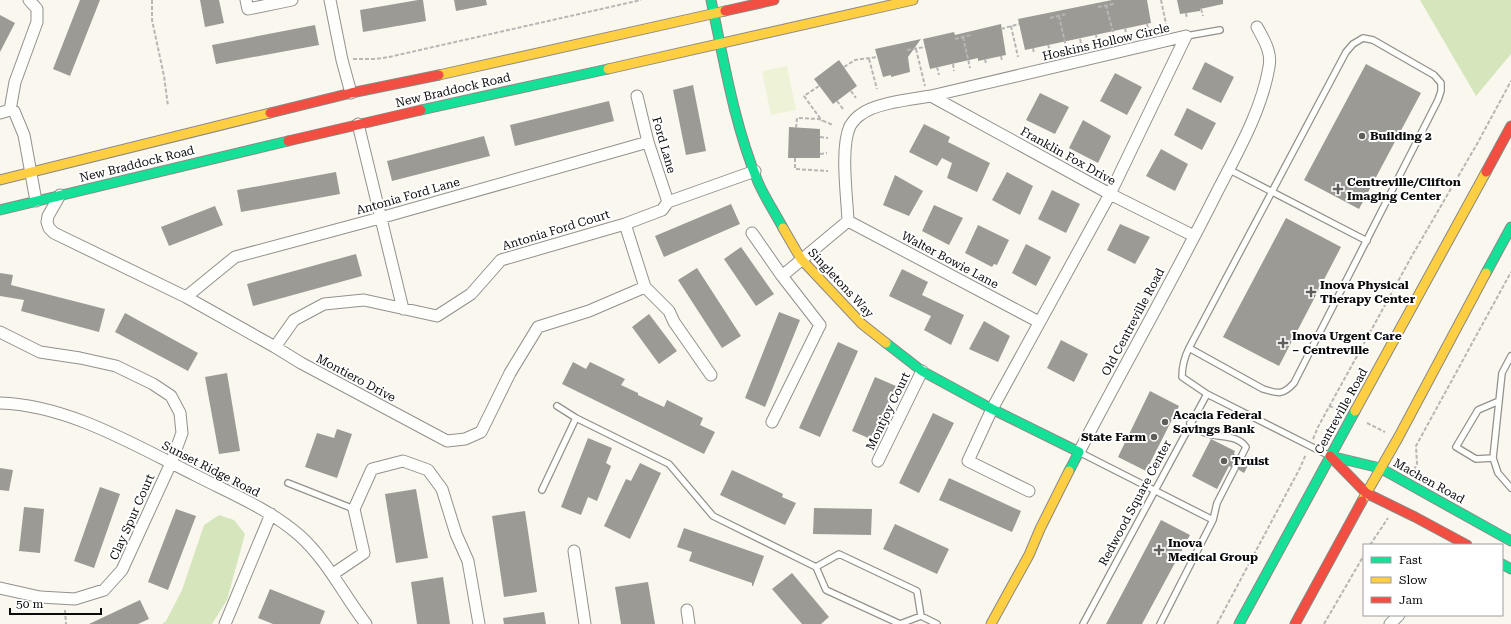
<svg xmlns="http://www.w3.org/2000/svg" width="1511" height="624" viewBox="0 0 1511 624" font-family="'Roboto Serif',serif">
  <style>
    .forest { fill: #d6e6bc }
    .pitch { fill: #eef3d8 }
    .building { fill: #9c9a95 }
    .lines { fill: none; stroke-linecap: round; stroke-linejoin: round }
    .lane-casing { stroke: #93918d; stroke-width: 8 }
    .street-casing { stroke: #93918d; stroke-width: 13 }
    .fast-casing { stroke: #898884; stroke-width: 11 }
    .slow-casing { stroke: #898884; stroke-width: 11 }
    .jam-casing { stroke: #898884; stroke-width: 11 }
    .path { stroke: #b7b6b5; stroke-width: 2; stroke-dasharray: 4 2; stroke-linecap: butt }
    .lane { stroke: #fefefc; stroke-width: 5.5 }
    .street { stroke: #fefefc; stroke-width: 11 }
    .fast { stroke: #16e098; stroke-width: 9 }
    .slow { stroke: #ffcf43; stroke-width: 9 }
    .jam { stroke: #f24e42; stroke-width: 9 }
    .poi-dot { fill: #5f5e5a; stroke: #fff; stroke-width: 1.5 }
    .labels { text-anchor: middle; stroke-width: 4; stroke-linejoin: round; paint-order: stroke }
    .street-label { font-size: 12px; fill: #0b0b0b; stroke: #fff }
    .poi-label { font-size: 12px; font-weight: bold; fill: #0b0b0b; stroke: #fff; text-anchor: start }
  </style>
  <rect width="100%" height="100%" fill="#faf7ee"/>
  <path class="forest" d="M 1420,0 L 1511,0 L 1511,54 L 1476,96 Z
    M 219,515 L 234,520 L 245,534 L 227,600 L 212,624 L 162,624 L 166,621 L 182,590 L 204,525 Z"/>
  <path class="pitch" d="M 787,66 L 796,110 L 771,115 L 762,71 Z"/>
  <path class="building" d="M 80,0 L 100,0 L 70,76 L 53,69 Z
    M 200,0 L 219,0 L 224,23 L 205,27 Z
    M 418,0 L 423,0 L 426,21 L 363,32 L 360,10 Z
    M 454,0 L 486,0 L 487,5 L 456,11 Z
    M 1112,0 L 1147,0 L 1151,23 L 1025,50 L 1018,19 Z
    M 1177,0 L 1223,0 L 1223,4 L 1200,9 L 1200,11 L 1180,14 Z
    M 0,15 L 15,23 L 0,52 Z
    M 1001,24 L 1006,55 L 978,61 L 978,58 L 930,69 L 923,39 L 954,32 L 955,35 Z
    M 315,25 L 319,45 L 216,64 L 212,45 Z
    M 921,39 L 908,57 L 910,72 L 891,77 L 891,75 L 883,77 L 875,49 Z
    M 839,60 L 857,86 L 833,104 L 814,79 Z
    M 1205,62 L 1234,77 L 1221,103 L 1192,89 Z
    M 1366,64 L 1421,93 L 1359,209 L 1304,180 Z
    M 1115,73 L 1142,87 L 1127,115 L 1100,101 Z
    M 693,85 L 706,151 L 686,155 L 673,90 Z
    M 1040,93 L 1069,107 L 1055,134 L 1026,120 Z
    M 609,101 L 614,121 L 515,146 L 510,125 Z
    M 1187,108 L 1216,123 L 1202,150 L 1174,135 Z
    M 1083,120 L 1111,136 L 1098,163 L 1069,148 Z
    M 924,124 L 950,137 L 948,142 L 990,163 L 977,192 L 947,178 L 952,163 L 942,158 L 937,166 L 909,152 Z
    M 789,127 L 820,129 L 820,158 L 788,158 Z
    M 484,136 L 490,156 L 392,181 L 387,161 Z
    M 1161,149 L 1188,164 L 1175,191 L 1146,176 Z
    M 336,172 L 340,194 L 241,212 L 237,190 Z
    M 1007,172 L 1033,186 L 1020,215 L 992,200 Z
    M 895,175 L 923,191 L 909,216 L 883,205 Z
    M 1052,190 L 1080,204 L 1066,233 L 1038,219 Z
    M 731,204 L 740,224 L 664,257 L 655,236 Z
    M 934,205 L 963,218 L 949,245 L 922,231 Z
    M 215,206 L 223,225 L 169,246 L 161,227 Z
    M 1286,218 L 1341,247 L 1279,366 L 1223,337 Z
    M 1120,224 L 1150,237 L 1135,264 L 1107,250 Z
    M 978,225 L 1009,240 L 997,265 L 994,264 L 992,267 L 965,253 Z
    M 1026,244 L 1051,257 L 1036,286 L 1012,273 Z
    M 741,247 L 774,294 L 756,306 L 724,259 Z
    M 356,254 L 362,276 L 253,306 L 247,284 Z
    M 697,268 L 741,336 L 722,348 L 678,280 Z
    M 902,269 L 928,282 L 922,295 L 964,315 L 951,345 L 924,330 L 931,316 L 889,296 Z
    M 0,273 L 13,275 L 11,285 L 105,309 L 99,332 L 21,311 L 24,300 L 0,296 Z
    M 779,312 L 800,320 L 765,407 L 745,398 Z
    M 125,313 L 198,353 L 188,371 L 115,332 Z
    M 649,314 L 677,351 L 659,364 L 632,327 Z
    M 984,321 L 1010,336 L 998,362 L 969,349 Z
    M 1061,340 L 1088,354 L 1074,382 L 1047,368 Z
    M 838,342 L 858,351 L 820,437 L 799,428 Z
    M 573,362 L 586,369 L 590,362 L 625,379 L 621,385 L 638,393 L 638,395 L 664,407 L 667,400 L 703,418 L 700,425 L 715,432 L 704,454 L 562,384 Z
    M 227,373 L 240,451 L 219,454 L 205,377 Z
    M 875,377 L 896,386 L 873,440 L 852,431 Z
    M 1150,391 L 1179,406 L 1146,471 L 1118,457 Z
    M 933,413 L 954,423 L 919,493 L 899,483 Z
    M 337,429 L 352,434 L 337,478 L 305,467 L 317,433 L 334,438 Z
    M 588,438 L 612,448 L 606,463 L 611,466 L 597,501 L 588,497 L 581,515 L 561,507 Z
    M 1211,439 L 1235,451 L 1234,454 L 1237,456 L 1239,461 L 1242,461 L 1245,459 L 1250,462 L 1244,473 L 1239,470 L 1239,467 L 1237,464 L 1233,464 L 1231,467 L 1229,466 L 1217,489 L 1192,476 Z
    M 640,463 L 661,473 L 630,539 L 604,526 L 626,479 L 631,481 Z
    M 0,468 L 13,470 L 9,491 L 0,490 Z
    M 732,470 L 783,494 L 782,497 L 796,503 L 785,525 L 720,495 Z
    M 949,478 L 1021,511 L 1012,532 L 939,500 Z
    M 100,487 L 120,494 L 94,568 L 74,561 Z
    M 416,489 L 428,558 L 396,563 L 385,494 Z
    M 24,507 L 44,509 L 40,553 L 19,551 Z
    M 814,508 L 872,509 L 871,535 L 813,534 Z
    M 176,509 L 196,516 L 168,590 L 148,582 Z
    M 525,511 L 537,592 L 504,597 L 492,516 Z
    M 1161,520 L 1190,535 L 1142,624 L 1106,624 Z
    M 895,524 L 949,549 L 937,574 L 883,549 Z
    M 684,528 L 764,556 L 753,586 L 752,586 L 752,583 L 689,561 L 692,552 L 677,547 Z
    M 792,573 L 829,617 L 821,624 L 802,624 L 772,589 Z
    M 443,577 L 450,624 L 417,624 L 411,582 Z
    M 648,582 L 655,624 L 621,624 L 615,587 Z
    M 270,589 L 325,611 L 320,624 L 273,624 L 258,618 Z
    M 140,600 L 149,619 L 138,624 L 89,624 Z
    M 544,612 L 546,624 L 504,624 L 503,618 Z"/>
  <g class="lines">
    <defs>
      <path id="lane" d="M 1186,36 L 1220,30
        M 1228,169 L 1367,241
        M 1189,348 L 1263,389 C 1279,394 1283,395 1294,383 L 1438,100 L 1441,91 L 1441,83 L 1434,75 L 1373,40 L 1363,38 L 1353,44 L 1346,52 L 1189,348 C 1184,358 1182,366 1182,377 L 1207,394 L 1328,455
        M 1511,356 L 1502,373 L 1493,458 L 1498,473 L 1511,488
        M 557,406 L 576,418 L 669,464 L 713,516 L 816,567 L 826,590 L 900,624 L 921,616 L 937,624
        M 1190,423 C 1194,426 1198,430 1203,432 C 1217,439 1236,433 1246,447 L 1241,457
        M 1081,453 L 1213,520
        M 1493,458 L 1476,459 L 1456,447 L 1478,410 L 1499,401
        M 288,483 L 354,509
        M 542,490 L 576,418
        M 816,567 L 839,554 L 917,591 L 921,616
        M 1083,624 L 1207,394
        M 1160,624 L 1213,520 L 1217,503 L 1235,468"/>
      <path id="street" d="M 246,0 L 248,9 L 292,0
        M 330,0 L 342,60 L 351,93
        M 637,96 L 648,142 L 668,202
        M 931,96 L 1110,194 L 1194,236
        M 10,110 L 15,82 L 37,22 L 37,9 L 29,0
        M 0,113 L 10,110 L 14,111 L 24,135 L 36,201
        M 358,124 L 403,309
        M 60,195 L 48,216 L 47,222 L 49,228 L 54,233 L 186,297 L 275,347 L 301,363 L 447,441 L 465,439 L 481,432 L 510,373 L 538,327 L 589,311 L 645,287
        M 848,221 L 1039,322
        M 625,224 L 645,287 L 669,311 L 674,322 L 711,375
        M 752,233 L 782,276 L 820,325 L 772,422
        M 782,276 L 848,221 C 847,196 840,148 850,126 C 852,123 857,117 860,115 C 874,103 913,99 931,96 L 1186,36 L 1110,194 L 992,409 L 968,461 L 1029,491
        M 186,297 L 235,257 L 380,218 L 648,142
        M 0,332 L 40,352 L 80,358 L 116,366 L 153,384 L 171,396 L 180,413 L 182,433 L 171,463 L 122,570 L 104,590 L 75,599 L 40,597 L 0,588
        M 275,347 L 294,320 L 324,304 L 364,300 L 437,316 L 471,294 L 501,260 L 625,224 L 662,210 L 668,202 L 755,171
        M 0,403 C 69,405 136,446 197,476 C 232,494 269,509 299,535 C 327,560 343,594 366,624
        M 1079,452 C 1123,368 1170,285 1213,200 C 1234,158 1261,114 1269,67 C 1272,52 1264,40 1257,27
        M 878,461 L 922,371
        M 574,551 L 585,624
        M 333,574 L 364,553 L 354,509 L 372,469 L 403,461 L 428,470 L 442,489 L 456,534 L 468,561 L 479,624
        M 687,610 L 689,624
        M 225,624 L 271,514
        M 1390,624 L 1399,615"/>
      <path id="fast" d="M 711,0 C 724,61 734,124 758,182 C 765,198 775,213 783,228
        M 421,110 L 608,69
        M 0,210 L 288,141
        M 1486,273 L 1511,227
        M 886,343 L 922,371 L 992,409 L 1079,452 L 1069,471
        M 1330,456 L 1380,468 L 1511,541
        M 1502,564 L 1511,569
        M 1239,624 L 1355,411"/>
      <path id="slow" d="M 608,69 L 913,0
        M 439,75 L 725,11
        M 0,180 L 270,113
        M 783,228 L 801,259 L 862,324 L 886,343
        M 1355,411 L 1486,172
        M 1362,501 L 1398,438 L 1486,273
        M 991,624 L 1029,555 L 1040,529 L 1069,471"/>
      <path id="jam" d="M 725,11 L 774,0
        M 270,113 L 351,93 L 439,75
        M 288,141 L 421,110
        M 1486,172 L 1511,126
        M 1330,456 L 1366,493 L 1415,517 L 1467,545
        M 1295,624 L 1362,501"/>
    </defs>
    <use href="#lane" class="lane-casing"/>
    <use href="#street" class="street-casing"/>
    <use href="#fast" class="fast-casing"/>
    <use href="#slow" class="slow-casing"/>
    <use href="#jam" class="jam-casing"/>
    <path class="path" d="M 152,0 L 152,20 L 164,76 L 168,106
      M 1161,0 L 1166,24
      M 1106,5 L 1114,36
      M 1098,7 L 1114,4
      M 1201,9 L 1203,16
      M 1186,13 L 1187,19
      M 1059,16 L 1066,47
      M 1050,18 L 1066,14
      M 1147,24 L 1148,28
      M 1011,26 L 1018,57
      M 1125,28 L 1126,33
      M 1001,29 L 1019,24
      M 1096,35 L 1097,40
      M 963,37 L 970,68
      M 955,39 L 971,35
      M 1080,39 L 1081,43
      M 1048,45 L 1050,50
      M 1033,48 L 1034,54
      M 916,49 L 925,86
      M 907,50 L 925,47
      M 1001,56 L 1002,61
      M 353,59 L 376,59 L 389,57 L 641,0
      M 869,59 L 877,89
      M 985,59 L 986,64
      M 953,64 L 954,71
      M 844,67 L 855,60 L 877,57
      M 937,67 L 939,75
      M 819,86 L 804,96 L 822,121
      M 851,91 L 856,98
      M 837,101 L 843,109
      M 796,128 L 797,118 L 819,119 L 833,125
      M 820,137 L 828,138
      M 820,154 L 827,153
      M 795,158 L 795,169 L 828,171
      M 1329,406 L 1337,409
      M 1367,423 L 1385,432
      M 1313,439 L 1318,427 L 1413,254 L 1477,144 L 1511,81
      M 1414,470 L 1417,464 L 1416,446 L 1511,272
      M 1370,545 L 1388,518
      M 65,610 L 66,624
      M 1217,624 L 1300,468 L 1306,454
      M 1324,624 L 1364,555"/>
    <use href="#lane" class="lane"/>
    <use href="#street" class="street"/>
    <use href="#fast" class="fast"/>
    <use href="#slow" class="slow"/>
    <use href="#jam" class="jam"/>
  </g>
  <g class="poi-dot">
    <circle cx="1362" cy="136" r="4"/>
    <path d="M1336 183h4v4h4v4h-4v4h-4v-4h-4v-4h4z"/>
    <path d="M1309 286h4v4h4v4h-4v4h-4v-4h-4v-4h4z"/>
    <path d="M1281 337h4v4h4v4h-4v4h-4v-4h-4v-4h4z"/>
    <circle cx="1165" cy="422" r="4"/>
    <circle cx="1154" cy="437" r="4"/>
    <circle cx="1224" cy="461" r="4"/>
    <path d="M1157 544h4v4h4v4h-4v4h-4v-4h-4v-4h4z"/>
  </g>
  <g class="labels">
    <g class="street-label">
      <text transform="translate(1106 42) rotate(-13)" y="4">Hoskins Hollow Circle</text>
      <text transform="translate(453 90) rotate(-13)" y="4">New Braddock Road</text>
      <text transform="translate(664 145) rotate(74)" y="4">Ford Lane</text>
      <text transform="translate(1068 156) rotate(29)" y="4">Franklin Fox Drive</text>
      <text transform="translate(137 164) rotate(-14)" y="4">New Braddock Road</text>
      <text transform="translate(408 196) rotate(-16)" y="4">Antonia Ford Lane</text>
      <text transform="translate(556 230) rotate(-17)" y="4">Antonia Ford Court</text>
      <text transform="translate(950 260) rotate(28)" y="4">Walter Bowie Lane</text>
      <text transform="translate(841 283) rotate(47)" y="4">Singletons Way</text>
      <text transform="translate(1133 322) rotate(-62)" y="4">Old Centreville Road</text>
      <text transform="translate(356 378) rotate(28)" y="4">Montiero Drive</text>
      <text transform="translate(888 411) rotate(-64)" y="4">Montjoy Court</text>
      <text transform="translate(1341 411) rotate(-61)" y="4">Centreville Road</text>
      <text transform="translate(211 469) rotate(27)" y="4">Sunset Ridge Road</text>
      <text transform="translate(1429 481) rotate(29)" y="4">Machen Road</text>
      <text transform="translate(1135 503) rotate(-62)" y="4">Redwood Square Center</text>
      <text transform="translate(132 517) rotate(-66)" y="4">Clay Spur Court</text>
    </g>
    <g class="poi-label">
      <text x="1370" y="140">Building 2</text>
      <text x="1347" y="186">Centreville/Clifton<tspan x="1347" dy="14">Imaging Center</tspan></text>
      <text x="1320" y="289">Inova Physical<tspan x="1320" dy="14">Therapy Center</tspan></text>
      <text x="1292" y="340">Inova Urgent Care<tspan x="1292" dy="14">– Centreville</tspan></text>
      <text x="1173" y="419">Acacia Federal<tspan x="1173" dy="14">Savings Bank</tspan></text>
      <text x="1146" y="441" text-anchor="end">State Farm</text>
      <text x="1232" y="465">Truist</text>
      <text x="1168" y="547">Inova<tspan x="1168" dy="14">Medical Group</tspan></text>
    </g>
  </g>
  <rect x="1363" y="544" width="140" height="72" fill="#ffffff" stroke="#9d9d9d"/>
  <rect x="1371" y="557" width="20" height="6" fill="#16e098" stroke="#9d9d9d"/>
  <text x="1399" y="564" font-size="12" fill="#0b0b0b">Fast</text>
  <rect x="1371" y="577" width="20" height="6" fill="#ffcf43" stroke="#9d9d9d"/>
  <text x="1399" y="584" font-size="12" fill="#0b0b0b">Slow</text>
  <rect x="1371" y="597" width="20" height="6" fill="#f24e42" stroke="#9d9d9d"/>
  <text x="1399" y="604" font-size="12" fill="#0b0b0b">Jam</text>
  <path d="M10 608v6h91v-6" fill="none" stroke="#0b0b0b" stroke-width="2"/>
  <text x="16" y="608" font-size="12" fill="#0b0b0b" stroke="#ffffff" stroke-width="3" paint-order="stroke">50 m</text>
</svg>
